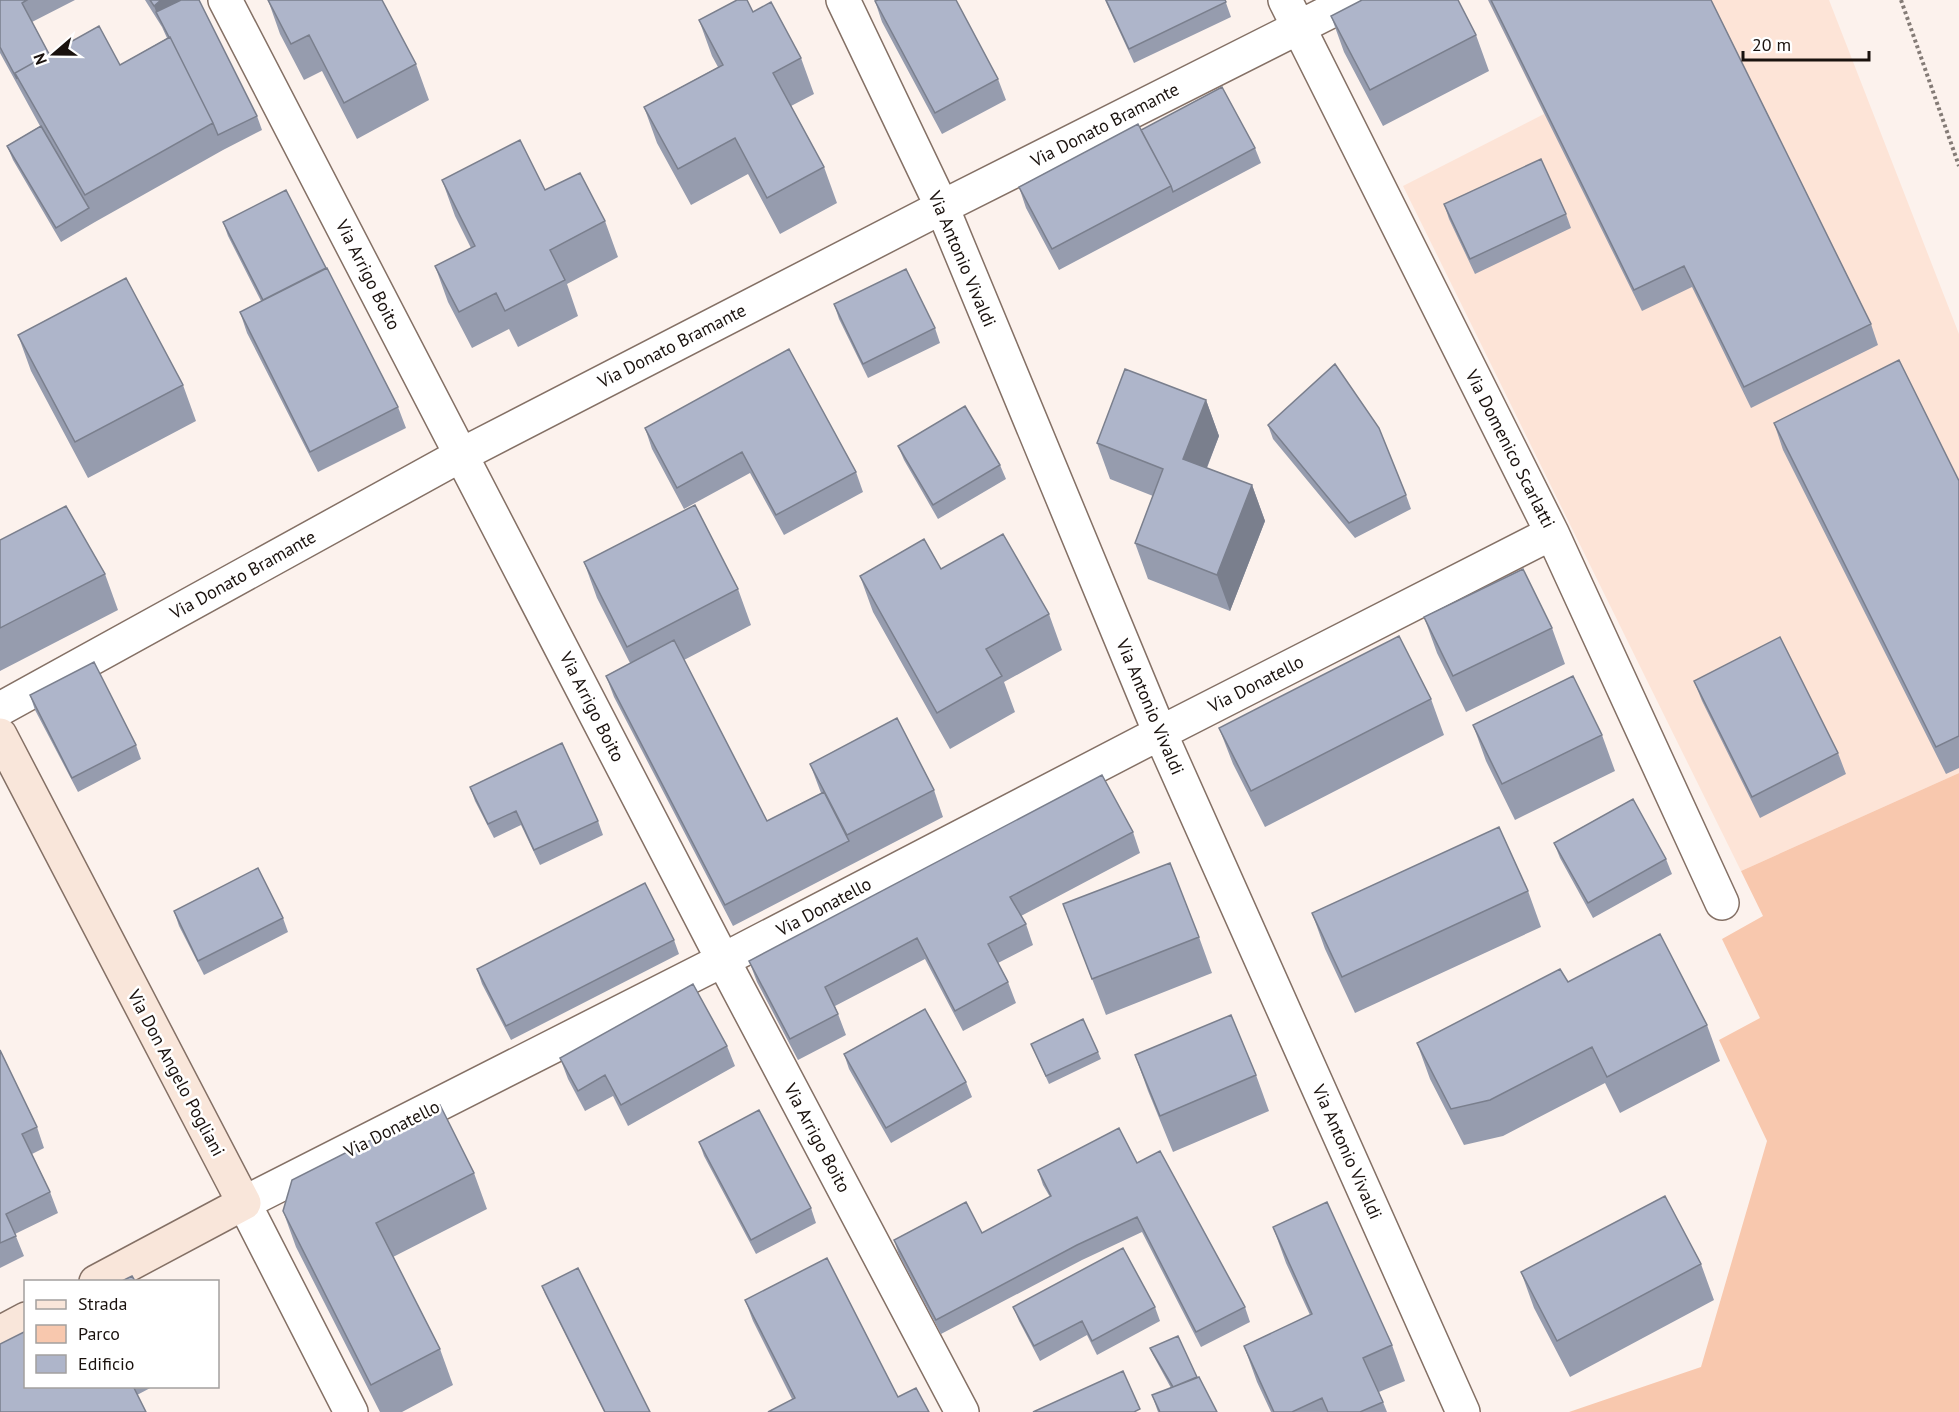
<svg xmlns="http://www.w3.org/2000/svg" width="1959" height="1412" viewBox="0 0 1959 1412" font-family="'PT Sans',sans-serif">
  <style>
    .built { fill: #fde4d7 }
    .green { fill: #f8c8ae }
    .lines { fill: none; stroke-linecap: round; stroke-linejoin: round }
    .street-casing { stroke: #847065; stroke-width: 36 }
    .secondary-casing { stroke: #847065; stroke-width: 36 }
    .path { stroke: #847b76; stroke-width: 4; stroke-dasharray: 3 3; stroke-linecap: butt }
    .street { stroke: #fff; stroke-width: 33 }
    .secondary { stroke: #f9e6da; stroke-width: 33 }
    .wall { fill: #969cae }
    .shaded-wall { fill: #7a7f8d }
    .building { fill: #aeb5ca; stroke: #7a7f8d; stroke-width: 1.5 }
    .labels { text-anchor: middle; stroke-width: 5; stroke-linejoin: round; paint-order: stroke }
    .street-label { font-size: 18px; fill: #1a120e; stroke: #fff }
  </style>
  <rect width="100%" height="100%" fill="#fcf2ed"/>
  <path class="built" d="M 1488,0 L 1829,0 L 1959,334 L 1959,773 L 1741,871 L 1403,186 L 1544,114 Z"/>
  <path class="green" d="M 1959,773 L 1959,1412 L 1569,1412 L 1701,1367 L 1767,1141 L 1719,1040 L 1760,1018 L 1722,939 L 1763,916 L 1741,871 Z"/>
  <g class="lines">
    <defs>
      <path id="street" d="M 225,0 L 723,960 L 962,1412
        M 843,0 L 942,207 L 1160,733 L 1463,1412
        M 1285,0 L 1552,533 L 1722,903
        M 0,709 L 461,455 L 942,207 L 1353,0
        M 351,1412 L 244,1203 L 723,960 L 1160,733 L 1552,533"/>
      <path id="secondary" d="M 0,735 L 244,1203 L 96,1282
        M 0,1333 L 26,1319"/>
    </defs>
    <use href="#street" class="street-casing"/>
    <use href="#secondary" class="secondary-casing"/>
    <path class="path" d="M 1901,0 L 1959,166"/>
    <use href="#street" class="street"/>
    <use href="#secondary" class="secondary"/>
  </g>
  <path class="wall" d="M 0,0 L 75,0 L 32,22 L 49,54 L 120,65 L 167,38 L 162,27 L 145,0 L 199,0 L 257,116 L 262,130 L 223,150 L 95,222 L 61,242 L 13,160 L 7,146 L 40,126 L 0,53 Z
    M 268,0 L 416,64 L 429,100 L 357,139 L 322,71 L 304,80 L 280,34 Z
    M 1105,0 L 1225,0 L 1231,17 L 1134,63 Z
    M 1488,0 L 1711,0 L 1871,324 L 1878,345 L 1751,408 L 1692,287 L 1642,311 Z
    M 875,1 L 998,79 L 1006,100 L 942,134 L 882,22 Z
    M 753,12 L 801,58 L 814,94 L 791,106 L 824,167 L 837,203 L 780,234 L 748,174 L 691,205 L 657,143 L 644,107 L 718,67 L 712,56 L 699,20 Z
    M 1331,16 L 1476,35 L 1489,71 L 1383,126 L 1344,52 Z
    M 1141,130 L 1255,148 L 1261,163 L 1059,270 L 1026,208 L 1019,187 Z
    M 442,180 L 545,190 L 605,221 L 618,257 L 567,284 L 578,316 L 518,347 L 509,329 L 472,348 L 448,302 L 435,266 L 471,248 L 455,216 Z
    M 1444,204 L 1566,214 L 1571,228 L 1475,274 L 1449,219 Z
    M 223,222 L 326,268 L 398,407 L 406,428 L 318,472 L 247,333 L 240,312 L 261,301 L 228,236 Z
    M 834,304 L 935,328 L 940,343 L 868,378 L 839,319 Z
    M 18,335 L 183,385 L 196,421 L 88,478 L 31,371 Z
    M 1206,400 L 1219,436 L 1207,468 L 1252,485 L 1265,521 L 1230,611 L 1148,579 L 1135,543 L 1153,496 L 1110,479 L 1097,443 Z
    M 1774,423 L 1959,481 L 1959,768 L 1946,774 L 1783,450 Z
    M 1268,425 L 1406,495 L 1411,509 L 1355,538 L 1273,439 Z
    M 645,428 L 856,472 L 863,492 L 784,535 L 750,473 L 684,509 L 652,449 Z
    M 898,446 L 1000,465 L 1006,479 L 938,519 L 904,460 Z
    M 0,540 L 105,574 L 118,610 L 0,671 Z
    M 584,562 L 738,589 L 751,625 L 684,660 L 767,821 L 821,793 L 810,764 L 934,790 L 943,817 L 733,926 L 614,697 L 606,676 L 630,663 L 597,598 Z
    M 941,569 L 1049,614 L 1062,650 L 1004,682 L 1015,712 L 950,749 L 873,612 L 860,576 Z
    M 1424,617 L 1552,628 L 1565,664 L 1466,712 L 1437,653 Z
    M 1694,681 L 1838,753 L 1846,774 L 1760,818 L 1702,701 Z
    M 30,695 L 136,745 L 141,759 L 78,792 L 35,710 Z
    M 1431,699 L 1444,735 L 1265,827 L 1233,764 L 1219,728 Z
    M 1473,725 L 1602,735 L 1615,771 L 1515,820 L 1486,761 Z
    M 470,787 L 598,821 L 603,835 L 540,865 L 521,825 L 494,838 L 475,801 Z
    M 1133,832 L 1140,853 L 1021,916 L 1026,924 L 1033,945 L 998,963 L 1008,982 L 1016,1003 L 963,1031 L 925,959 L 835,1006 L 846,1035 L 798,1060 L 757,982 L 749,961 Z
    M 1554,843 L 1666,859 L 1672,874 L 1593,918 L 1560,858 Z
    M 1528,891 L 1541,927 L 1355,1013 L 1325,949 L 1312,913 Z
    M 1063,904 L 1199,937 L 1212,973 L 1106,1015 Z
    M 174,911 L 283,918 L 288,932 L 204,975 L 179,926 Z
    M 674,940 L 679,954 L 511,1040 L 482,984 L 477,969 Z
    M 1568,982 L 1707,1025 L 1720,1061 L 1620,1113 L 1605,1083 L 1503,1136 L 1464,1145 L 1430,1079 L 1417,1043 Z
    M 1031,1044 L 1098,1052 L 1101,1059 L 1049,1084 Z
    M 727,1046 L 735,1066 L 628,1126 L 613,1096 L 585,1111 L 568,1079 L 560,1058 Z
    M 0,1050 L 37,1127 L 44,1148 L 32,1154 L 50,1192 L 58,1213 L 15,1234 L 24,1256 L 0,1268 Z
    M 844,1054 L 966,1082 L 972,1097 L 891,1143 L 849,1069 Z
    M 1135,1055 L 1256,1075 L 1269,1111 L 1173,1152 L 1148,1091 Z
    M 699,1142 L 811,1208 L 816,1223 L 756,1254 L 704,1156 Z
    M 1137,1163 L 1245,1307 L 1250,1322 L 1201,1347 L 1142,1232 L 1082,1260 L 941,1334 L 899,1255 L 894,1240 L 982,1233 L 1050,1197 L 1043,1185 L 1038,1170 Z
    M 474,1173 L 487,1209 L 393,1257 L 440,1349 L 453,1385 L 402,1412 L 380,1412 L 296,1247 L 283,1211 Z
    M 1273,1227 L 1392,1345 L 1405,1381 L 1379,1392 L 1387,1412 L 1271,1412 L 1257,1382 L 1244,1346 L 1310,1315 L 1286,1263 Z
    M 1701,1264 L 1714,1300 L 1570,1377 L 1534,1308 L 1521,1272 Z
    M 542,1286 L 650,1412 L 604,1412 L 545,1294 Z
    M 745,1300 L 898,1397 L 792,1399 L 753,1321 Z
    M 1013,1307 L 1155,1307 L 1160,1321 L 1097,1355 L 1087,1335 L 1040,1361 L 1019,1321 Z
    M 1150,1348 L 1197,1377 L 1217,1412 L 1158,1412 L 1152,1395 L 1171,1388 L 1153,1355 Z
    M 26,1386 L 154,1386 L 137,1395 Z"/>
  <path class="shaded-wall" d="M 161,0 L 184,0 L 156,12 L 162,27 L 154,6 Z
    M 1206,400 L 1219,436 L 1196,495 L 1183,459 Z
    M 1252,485 L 1265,521 L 1230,611 L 1217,575 Z"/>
  <path class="building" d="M 0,0 L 27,0 L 22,3 L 49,54 L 15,73 L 17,79 L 0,47 Z
    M 150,0 L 161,0 L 154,6 Z
    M 181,0 L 199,0 L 257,116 L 218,135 L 213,123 L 170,37 L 169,37 L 156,12 Z
    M 268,0 L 382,0 L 416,64 L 344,103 L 309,35 L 291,44 Z
    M 737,0 L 747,0 L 753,12 L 771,2 L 801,58 L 773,73 L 824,167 L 767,198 L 735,138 L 678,169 L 644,107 L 723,65 L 699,20 Z
    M 878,0 L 956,0 L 998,79 L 935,113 L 875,1 Z
    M 1106,0 L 1225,0 L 1226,2 L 1129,49 Z
    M 1362,0 L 1458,0 L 1476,35 L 1370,90 L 1331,16 Z
    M 1491,0 L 1711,0 L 1871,324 L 1744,387 L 1684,266 L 1634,290 Z
    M 99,26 L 120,65 L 170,37 L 213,123 L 85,195 L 15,73 Z
    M 1222,87 L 1255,148 L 1173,192 L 1171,186 L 1141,130 Z
    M 1138,124 L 1171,186 L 1052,249 L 1019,187 Z
    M 41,126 L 89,208 L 56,228 L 7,146 Z
    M 520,140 L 545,190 L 580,173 L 605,221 L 550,250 L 565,280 L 505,311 L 496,293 L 459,312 L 435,266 L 475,246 L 442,180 Z
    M 1541,159 L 1566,214 L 1470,259 L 1444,204 Z
    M 286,190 L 326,268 L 263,300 L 223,222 Z
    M 327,268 L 398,407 L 310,452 L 240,312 Z
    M 906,269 L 935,328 L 863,364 L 834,304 Z
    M 126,278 L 183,385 L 75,442 L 18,335 Z
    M 789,349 L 856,472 L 776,515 L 742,452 L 677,488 L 645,428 Z
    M 1899,360 L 1959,481 L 1959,736 L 1936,747 L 1774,423 Z
    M 1335,364 L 1379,428 L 1406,495 L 1349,523 L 1268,425 Z
    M 1125,369 L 1206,400 L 1183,459 L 1252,485 L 1217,575 L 1135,543 L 1163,469 L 1097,443 Z
    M 965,406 L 1000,465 L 933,505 L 898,446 Z
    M 695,505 L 738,589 L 627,647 L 584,562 Z
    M 66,506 L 105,574 L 0,628 L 0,540 Z
    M 1003,534 L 1049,614 L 986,649 L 1002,676 L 937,713 L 860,576 L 924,539 L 941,569 Z
    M 1523,569 L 1552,628 L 1453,676 L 1424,617 Z
    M 1399,636 L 1431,699 L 1251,791 L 1219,728 Z
    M 1780,637 L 1838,753 L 1752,797 L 1694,681 Z
    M 674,640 L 767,821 L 824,792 L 849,841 L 725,905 L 606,676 Z
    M 94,662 L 136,745 L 72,778 L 30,695 Z
    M 1573,676 L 1602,735 L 1502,784 L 1473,725 Z
    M 897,718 L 934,790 L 847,835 L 810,764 Z
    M 562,743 L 598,821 L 534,850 L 516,811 L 488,824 L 470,787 Z
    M 1102,775 L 1133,832 L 1010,897 L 1026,924 L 988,944 L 1008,982 L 955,1011 L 917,938 L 825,987 L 838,1014 L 790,1039 L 749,961 Z
    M 1633,799 L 1666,859 L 1588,903 L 1554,843 Z
    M 1499,827 L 1528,891 L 1342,977 L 1312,913 Z
    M 1170,863 L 1199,937 L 1092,979 L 1063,904 Z
    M 258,868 L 283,918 L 198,961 L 174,911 Z
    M 645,883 L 674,940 L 506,1026 L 477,969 Z
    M 1660,934 L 1707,1025 L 1607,1077 L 1592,1047 L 1490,1100 L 1451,1109 L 1417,1043 L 1560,969 L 1568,982 Z
    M 693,984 L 727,1046 L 621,1105 L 605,1075 L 578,1091 L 560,1058 Z
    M 925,1009 L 966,1082 L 886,1128 L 844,1054 Z
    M 1231,1015 L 1256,1075 L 1160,1116 L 1135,1055 Z
    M 1083,1019 L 1098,1052 L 1046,1076 L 1031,1044 Z
    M 0,1050 L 37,1127 L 22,1134 L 50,1192 L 6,1214 L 16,1236 L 0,1243 Z
    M 440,1105 L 474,1173 L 376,1223 L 440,1349 L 371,1385 L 283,1211 L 292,1180 Z
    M 759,1110 L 811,1208 L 751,1240 L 699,1142 Z
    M 1119,1128 L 1137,1163 L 1160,1151 L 1245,1307 L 1196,1332 L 1137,1217 L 1077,1245 L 936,1320 L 894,1240 L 966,1202 L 982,1233 L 1051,1196 L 1038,1170 Z
    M 1665,1196 L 1701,1264 L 1557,1341 L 1521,1272 Z
    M 1327,1202 L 1392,1345 L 1363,1358 L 1383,1402 L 1360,1412 L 1328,1412 L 1322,1398 L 1292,1412 L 1274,1412 L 1244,1346 L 1312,1314 L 1273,1227 Z
    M 1123,1248 L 1155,1307 L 1092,1341 L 1082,1321 L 1034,1346 L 1013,1307 Z
    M 827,1258 L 898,1397 L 916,1388 L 929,1412 L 768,1412 L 795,1398 L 745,1300 Z
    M 578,1268 L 650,1412 L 605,1412 L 542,1286 Z
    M 132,1276 L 135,1281 L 122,1281 Z
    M 26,1331 L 26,1386 L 133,1386 L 146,1412 L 0,1412 L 0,1344 Z
    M 1178,1336 L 1197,1377 L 1173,1387 L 1150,1348 Z
    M 1123,1371 L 1140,1409 L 1134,1412 L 1033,1412 Z
    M 1199,1377 L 1217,1412 L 1160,1412 L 1152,1395 Z"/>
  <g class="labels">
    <g class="street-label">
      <text transform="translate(1105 125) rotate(-27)" y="6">Via Donato Bramante</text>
      <text transform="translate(962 259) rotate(67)" y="6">Via Antonio Vivaldi</text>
      <text transform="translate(368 275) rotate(63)" y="6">Via Arrigo Boito</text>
      <text transform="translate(672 346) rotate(-27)" y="6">Via Donato Bramante</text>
      <text transform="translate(1510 449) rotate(63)" y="6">Via Domenico Scarlatti</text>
      <text transform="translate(243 575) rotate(-29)" y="6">Via Donato Bramante</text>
      <text transform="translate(1256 684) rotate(-27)" y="6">Via Donatello</text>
      <text transform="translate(592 707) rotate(63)" y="6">Via Arrigo Boito</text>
      <text transform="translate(1150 707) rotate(67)" y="6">Via Antonio Vivaldi</text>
      <text transform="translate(824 907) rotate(-28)" y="6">Via Donatello</text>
      <text transform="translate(176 1073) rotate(62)" y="6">Via Don Angelo Pogliani</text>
      <text transform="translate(392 1129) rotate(-27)" y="6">Via Donatello</text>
      <text transform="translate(817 1138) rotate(62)" y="6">Via Arrigo Boito</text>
      <text transform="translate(1347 1152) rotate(66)" y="6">Via Antonio Vivaldi</text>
    </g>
  </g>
  <rect x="24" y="1280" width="195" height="108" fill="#ffffff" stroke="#a3a09f" stroke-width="1.5"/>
  <rect x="36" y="1300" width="30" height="9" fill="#f9e6da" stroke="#a3a09f" stroke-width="1.5"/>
  <text x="78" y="1310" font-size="18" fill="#1a120e">Strada</text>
  <rect x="36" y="1325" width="30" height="18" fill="#f8c8ae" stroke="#a3a09f" stroke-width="1.5"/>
  <text x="78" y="1340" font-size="18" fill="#1a120e">Parco</text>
  <rect x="36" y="1355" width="30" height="18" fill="#aeb5ca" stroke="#a3a09f" stroke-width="1.5"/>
  <text x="78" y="1370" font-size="18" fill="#1a120e">Edificio</text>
  <g transform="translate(54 54) rotate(250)" stroke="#ffffff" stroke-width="4.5" paint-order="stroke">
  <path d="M0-4.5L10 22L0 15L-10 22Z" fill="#1a120e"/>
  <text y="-9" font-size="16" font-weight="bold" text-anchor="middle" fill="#1a120e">N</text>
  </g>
  <path d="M1743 51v9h126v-9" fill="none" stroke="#1a120e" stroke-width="3"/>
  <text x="1752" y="51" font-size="18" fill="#1a120e" stroke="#ffffff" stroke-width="4.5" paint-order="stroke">20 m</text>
</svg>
